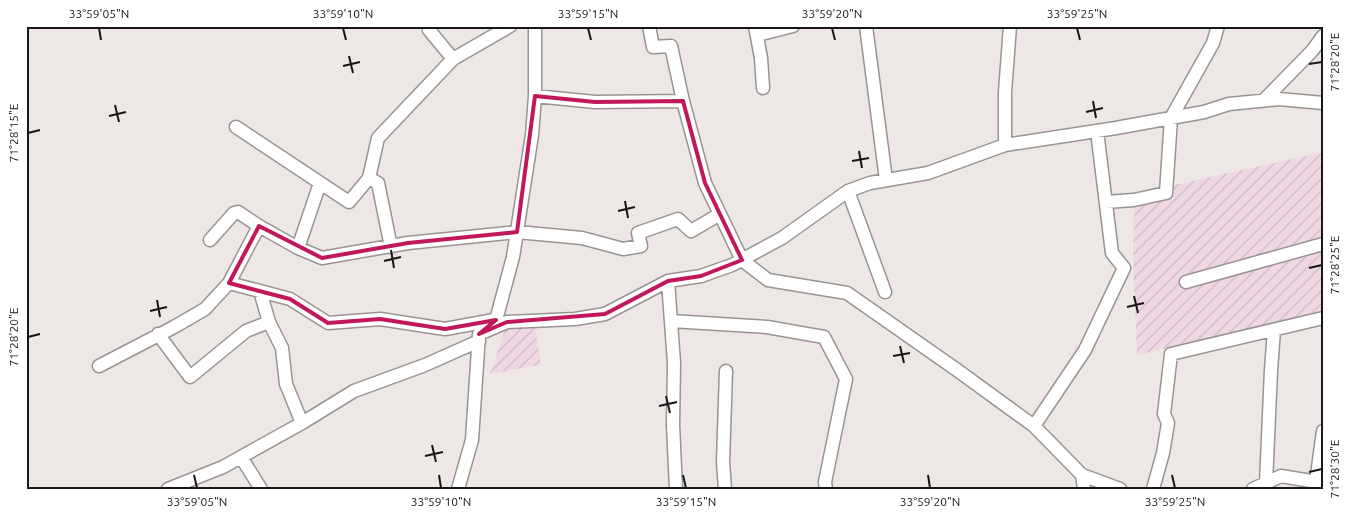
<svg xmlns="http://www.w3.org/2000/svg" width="1349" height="515" viewBox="0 0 1349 515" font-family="Ubuntu,sans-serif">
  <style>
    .industrial { fill: url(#industrial-furrows) }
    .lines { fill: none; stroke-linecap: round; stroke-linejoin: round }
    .minor-casing { stroke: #999492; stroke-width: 15 }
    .minor { stroke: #fff; stroke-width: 12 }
    .marked { fill: none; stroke: #c2185b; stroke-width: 4; stroke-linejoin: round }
    .ticks { fill: none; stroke: #181616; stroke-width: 2 }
    .neatline { fill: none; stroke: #181616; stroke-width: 2 }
    .ticks-label { font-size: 12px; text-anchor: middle; fill: #181616 }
  </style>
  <defs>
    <pattern id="industrial-furrows" width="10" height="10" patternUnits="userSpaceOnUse" patternTransform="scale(1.25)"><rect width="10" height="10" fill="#efd8e4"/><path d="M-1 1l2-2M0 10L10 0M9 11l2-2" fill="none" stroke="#ccb9c3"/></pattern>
  </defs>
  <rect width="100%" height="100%" fill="#ede8e6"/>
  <path class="industrial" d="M 1323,152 L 1323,311 L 1137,355 L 1133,262 L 1134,194 Z
    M 534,319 L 541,365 L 490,374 L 508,320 Z"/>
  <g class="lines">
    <defs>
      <path id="minor" d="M 432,26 L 429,30 L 453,59 L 510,26
        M 649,26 L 653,47 L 671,46 L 683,101 L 705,183 L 742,260 L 768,280 L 847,293 L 957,370 L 1034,426
        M 755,26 L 761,58 L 763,88
        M 866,26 L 886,180
        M 757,35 L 793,26
        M 535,96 L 595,102 L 683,101
        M 1264,100 L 1312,51 L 1323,36
        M 236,127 L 349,202 L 369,178 L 378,138 L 453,59
        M 1005,145 L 1005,92 L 1010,26
        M 369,178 L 378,183 L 391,247
        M 848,191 L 885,292
        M 1106,202 L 1134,200 L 1166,193 L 1171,118 L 1213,43 L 1218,26
        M 210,240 L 234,213 L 238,212 L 259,226
        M 298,248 L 320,183
        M 668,281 L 674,363 L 673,425 L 676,489
        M 1186,282 L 1323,244
        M 229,283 L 259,226 L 298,248 L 322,258 L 408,243 L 517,232 L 582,238 L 623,249 L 641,246 L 638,233 L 678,219 L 691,231 L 720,214
        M 671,321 L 767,327 L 824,337 L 846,379 L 825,482 L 826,489
        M 158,334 L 190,377 L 246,331 L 269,322
        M 479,334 L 507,322 L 575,319 L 605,314 L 668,281 L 701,276 L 732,265 L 782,238 L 848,191 L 870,183 L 928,173 L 1005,145 L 1116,128 L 1204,112 L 1229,104 L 1279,99 L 1323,103
        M 99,366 L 174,327 L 205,309 L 229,283 L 290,299 L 328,323 L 380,319 L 445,329 L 494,320
        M 302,423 L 354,391 L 425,365 L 479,341
        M 241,457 L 261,489
        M 1082,475 L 1034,426 L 1085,350 L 1124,268 L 1112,253 L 1097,131
        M 1316,482 L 1323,431
        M 1266,483 L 1271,370 L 1274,330
        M 168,489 L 223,467 L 302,423 L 286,384 L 282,348 L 269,322 L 260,291
        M 458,489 L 472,440 L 479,334 L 496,320 L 513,257 L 532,135 L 535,96 L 535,26
        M 725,489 L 723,462 L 726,371
        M 1084,489 L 1082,475 L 1120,489
        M 1153,489 L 1163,453 L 1168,423 L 1164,414 L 1171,354 L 1323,318
        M 1253,489 L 1281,476 L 1323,483"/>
    </defs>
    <use href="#minor" class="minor-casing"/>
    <use href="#minor" class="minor"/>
  </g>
  <path class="marked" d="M 535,96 L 595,102 L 683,101 L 705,183 L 742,260 L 701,276 L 668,281 L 605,314 L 507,322 L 479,334 L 496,320 L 445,329 L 380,319 L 328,323 L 290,299 L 229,283 L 259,226 L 322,258 L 408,243 L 517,232 Z"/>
  <path class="ticks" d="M 99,28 L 101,40M 343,28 L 346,40M 588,28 L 591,40M 832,28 L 835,40M 1077,28 L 1080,40M 349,56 L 353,73M 1309,64 L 1322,62M 343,66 L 360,62M 1093,101 L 1096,118M 115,105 L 119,122M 1086,112 L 1103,108M 109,116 L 126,112M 28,133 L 40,130M 859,151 L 862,168M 852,161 L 869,158M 625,201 L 628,218M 618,211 L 635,207M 391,250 L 394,268M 384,261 L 401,257M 1309,268 L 1322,265M 1134,296 L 1138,313M 157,300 L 160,317M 1127,307 L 1144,303M 150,311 L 167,307M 28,337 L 40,334M 900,346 L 904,363M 893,356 L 910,353M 666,396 L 670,413M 659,406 L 677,402M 432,445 L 436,462M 425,456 L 443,452M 1309,472 L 1322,469M 194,475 L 197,488M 439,475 L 441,488M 683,475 L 686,488M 928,475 L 930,488M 1172,475 L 1175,488"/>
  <rect width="1349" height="515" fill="none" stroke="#ffffff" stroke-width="55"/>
  <rect x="28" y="28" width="1294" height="460" class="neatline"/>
  <g class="ticks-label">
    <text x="99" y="18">33°59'05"N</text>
    <text x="343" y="18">33°59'10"N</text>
    <text x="588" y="18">33°59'15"N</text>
    <text x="832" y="18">33°59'20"N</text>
    <text x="1077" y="18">33°59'25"N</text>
    <text transform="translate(1335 62) rotate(-90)" y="4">71°28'20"E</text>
    <text transform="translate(14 133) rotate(-90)" y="4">71°28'15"E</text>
    <text transform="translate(1335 265) rotate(-90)" y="4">71°28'25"E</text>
    <text transform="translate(14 337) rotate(-90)" y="4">71°28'20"E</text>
    <text transform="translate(1335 469) rotate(-90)" y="4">71°28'30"E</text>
    <text x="197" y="506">33°59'05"N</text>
    <text x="441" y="506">33°59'10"N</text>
    <text x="686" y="506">33°59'15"N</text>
    <text x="930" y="506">33°59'20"N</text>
    <text x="1175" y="506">33°59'25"N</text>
  </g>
</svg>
